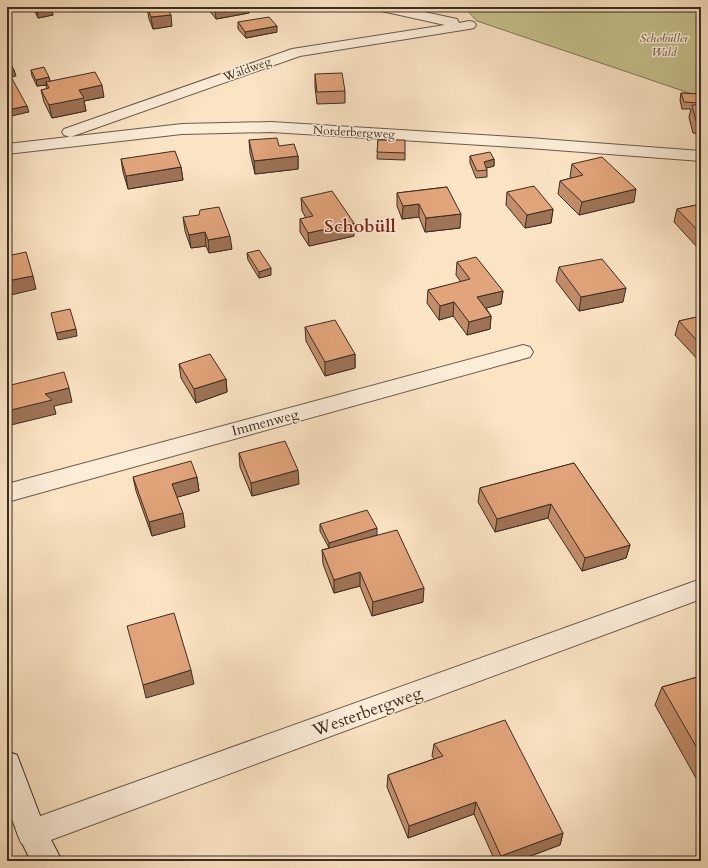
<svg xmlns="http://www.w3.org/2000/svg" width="708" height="868" viewBox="0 0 708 868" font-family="Cardo,serif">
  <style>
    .green { fill: #c5c28f; stroke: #807858 }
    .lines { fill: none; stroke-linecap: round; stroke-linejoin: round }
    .minor-casing { stroke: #6b5b4a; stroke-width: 2 }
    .secondary-casing { stroke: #3b2d22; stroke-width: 2 }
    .minor { fill: #fcedd9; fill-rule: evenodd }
    .secondary { fill: #fcedd9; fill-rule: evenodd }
    .wall { fill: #c28d6a; stroke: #3b2d22 }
    .shaded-wall { fill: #9e7356; stroke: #3b2d22 }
    .building { fill: #e2a47b; stroke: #3b2d22 }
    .labels { text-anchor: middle; stroke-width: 3; stroke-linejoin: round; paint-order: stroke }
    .far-park-label { font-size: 12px; font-style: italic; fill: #5e523d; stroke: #fcedd9 }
    .far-street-label { font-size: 12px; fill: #3b2d22; stroke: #fcedd9 }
    .street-label { font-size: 14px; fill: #3b2d22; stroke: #fcedd9 }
    .near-street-label { font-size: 17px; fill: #3b2d22; stroke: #fcedd9 }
    .district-label { font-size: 18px; font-weight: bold; fill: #7a1f14; stroke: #fcedd9 }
  </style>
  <rect width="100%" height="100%" fill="#fbe4c4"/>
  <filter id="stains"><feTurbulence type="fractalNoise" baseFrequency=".005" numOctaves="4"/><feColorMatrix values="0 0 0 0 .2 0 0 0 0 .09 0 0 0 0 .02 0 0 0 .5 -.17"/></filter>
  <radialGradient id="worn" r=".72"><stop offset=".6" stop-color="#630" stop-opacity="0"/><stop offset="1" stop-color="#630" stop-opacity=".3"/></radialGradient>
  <path class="green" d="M 464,7 L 701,7 L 701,97 L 477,21 Z"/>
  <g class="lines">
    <defs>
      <path id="minor" d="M 375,7 L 401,7 L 457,19 L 459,23 L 469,21 L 474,22 L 476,25 L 474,28 L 469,29 L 300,56 L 76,135 L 70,137 L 64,135 L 62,132 L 64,129 L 292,49 L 445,25 L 377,10 Z
        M 271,122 L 529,138 L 701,151 L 701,161 L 529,148 L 271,132 L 182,134 L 7,154 L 7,144 L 182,124 Z
        M 523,345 L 530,347 L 533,352 L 530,357 L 7,502 L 7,484 Z
        M 701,579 L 701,599 L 32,847 L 21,843 L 17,833 L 21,823 L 32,819 Z"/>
      <path id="secondary" d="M 7,751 L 17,755 L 44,826 L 62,861 L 31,861 L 17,833 L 7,805 Z"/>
    </defs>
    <use href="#minor" class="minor-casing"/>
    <use href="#secondary" class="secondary-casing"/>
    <use href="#minor" class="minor"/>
    <use href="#secondary" class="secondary"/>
  </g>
  <path class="wall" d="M 33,7 L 50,7 L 53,15 L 38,18 Z
    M 147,7 L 172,26 L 153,29 L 149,19 Z
    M 209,7 L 253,7 L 253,8 L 249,9 L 249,13 L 216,19 L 209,10 Z
    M 238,22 L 277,32 L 246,38 L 238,29 Z
    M 31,70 L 50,81 L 104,97 L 84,101 L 86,111 L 52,118 L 44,102 L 41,90 L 47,89 L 46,85 L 37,86 L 32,76 Z
    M 315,74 L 345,91 L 345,103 L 317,104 L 315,87 Z
    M 681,93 L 701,94 L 701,134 L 693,133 L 689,117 L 691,109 L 682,109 L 680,100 Z
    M 249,140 L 298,156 L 298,169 L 255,174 L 250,153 Z
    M 378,140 L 405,153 L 405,160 L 377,159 Z
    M 470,156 L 494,159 L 494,166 L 486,168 L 487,170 L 487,177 L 476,178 L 470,163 Z
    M 121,159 L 181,167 L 183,180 L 128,189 L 123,172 Z
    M 572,164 L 634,202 L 579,215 L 558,194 L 560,181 L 571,178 L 570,177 Z
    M 447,187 L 460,228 L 425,232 L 419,217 L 402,219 L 397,206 L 397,193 Z
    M 507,192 L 553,209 L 551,223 L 525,228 L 506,205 Z
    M 301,198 L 354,236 L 309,246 L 300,232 L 300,219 L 306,218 L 302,211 Z
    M 701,204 L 701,248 L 698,248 L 674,222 L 677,209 Z
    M 183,217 L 232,249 L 209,253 L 206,246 L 191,248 L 185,231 Z
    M 247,253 L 271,275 L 259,278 L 248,260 Z
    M 457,262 L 503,291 L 501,304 L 486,308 L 491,316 L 490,329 L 467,335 L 453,316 L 439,320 L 427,303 L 428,290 L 461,282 L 456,275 Z
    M 559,267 L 623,302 L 579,311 L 556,281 Z
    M 701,316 L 701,363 L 675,335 L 679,321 Z
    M 305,327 L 355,354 L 355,368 L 325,376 L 306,341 Z
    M 179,364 L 226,379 L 227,392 L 196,403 L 181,378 Z
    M 239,453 L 299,484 L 252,496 L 240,467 Z
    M 574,463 L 630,545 L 626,558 L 582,571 L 548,518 L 495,532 L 478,502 L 480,488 Z
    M 133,477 L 197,477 L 199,491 L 177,497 L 185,527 L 152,536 L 136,491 Z
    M 320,524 L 377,535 L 365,539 L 423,602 L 372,616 L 360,586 L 334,593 L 323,564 L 322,550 L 329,548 L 320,531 Z
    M 701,676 L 701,787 L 655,705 L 662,687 Z
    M 434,744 L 563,833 L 560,845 L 517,861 L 495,861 L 474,814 L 408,838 L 387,787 L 388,775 L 434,759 L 432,756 Z"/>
  <path class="shaded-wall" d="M 215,7 L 253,7 L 253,8 L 249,9 L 249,13 L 216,19 Z
    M 51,9 L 53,15 L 38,18 L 37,12 Z
    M 171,15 L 172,26 L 153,29 L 151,17 Z
    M 277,26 L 277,32 L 246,38 L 245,32 Z
    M 14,70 L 16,76 L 7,78 L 7,72 Z
    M 49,77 L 51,84 L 46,82 L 46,85 L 37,86 L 36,80 Z
    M 102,85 L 104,97 L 84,101 L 86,111 L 52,118 L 49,105 L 79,90 Z
    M 27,106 L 29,112 L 7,117 L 7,110 Z
    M 298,156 L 298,169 L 255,174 L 254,161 Z
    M 494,159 L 494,166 L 483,169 L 484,162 Z
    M 181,167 L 183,180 L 128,189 L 126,176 Z
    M 636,189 L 634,202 L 579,215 L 582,202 Z
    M 419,204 L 419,217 L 402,219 L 403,206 Z
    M 553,209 L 551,223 L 525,228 L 527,215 Z
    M 461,214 L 460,228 L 425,232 L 426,218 Z
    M 354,223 L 354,236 L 309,246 L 308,233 Z
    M 7,229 L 10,243 L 7,243 Z
    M 205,232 L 206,246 L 191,248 L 189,235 Z
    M 230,236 L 232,249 L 209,253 L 208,240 Z
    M 701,238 L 701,248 L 698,248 Z
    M 271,268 L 271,275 L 259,278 L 259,272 Z
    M 33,276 L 36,289 L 7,296 L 7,281 Z
    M 626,288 L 623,302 L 579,311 L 581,297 Z
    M 503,291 L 501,304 L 476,311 L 477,297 Z
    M 454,302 L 453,316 L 439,320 L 440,306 Z
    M 491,316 L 490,329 L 467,335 L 469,322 Z
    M 76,329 L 77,336 L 58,340 L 56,333 Z
    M 355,354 L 355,368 L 325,376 L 325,362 Z
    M 226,379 L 227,392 L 196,403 L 194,389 Z
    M 69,388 L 72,402 L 54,406 L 56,414 L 7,426 L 7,411 L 45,394 Z
    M 298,470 L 299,484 L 252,496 L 251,483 Z
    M 197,477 L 199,491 L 175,498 L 172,484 Z
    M 551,504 L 548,518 L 495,532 L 497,519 Z
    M 183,513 L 185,527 L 152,536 L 149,522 Z
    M 377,528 L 377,535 L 329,550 L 329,543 Z
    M 630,545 L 626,558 L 582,571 L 585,558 Z
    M 360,572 L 360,586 L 334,593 L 334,580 Z
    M 424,588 L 423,602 L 372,616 L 373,602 Z
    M 191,670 L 194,684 L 146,698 L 143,685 Z
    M 476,802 L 474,814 L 408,838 L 409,826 Z
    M 563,833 L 560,845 L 517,861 L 500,861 L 501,856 Z"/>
  <path class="building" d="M 35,7 L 50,7 L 51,9 L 37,12 Z
    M 147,7 L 167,7 L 171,15 L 151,17 Z
    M 269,17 L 277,26 L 245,32 L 238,22 Z
    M 7,58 L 8,58 L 14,70 L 7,72 Z
    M 44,67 L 49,77 L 36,80 L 31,70 Z
    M 95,72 L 102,85 L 79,90 L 84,98 L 49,105 L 41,90 L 49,88 L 46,82 Z
    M 342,73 L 345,91 L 317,92 L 315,74 Z
    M 10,75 L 27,106 L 7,110 L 7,76 Z
    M 681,93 L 701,94 L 701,103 L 684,102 Z
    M 692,105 L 701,105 L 701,121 L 696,121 Z
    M 277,138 L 279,146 L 294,144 L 298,156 L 254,161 L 249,140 Z
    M 378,140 L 405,140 L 405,153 L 377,152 Z
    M 175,151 L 181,167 L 126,176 L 121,159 Z
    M 490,152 L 494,159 L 484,162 L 487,170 L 477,171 L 470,156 Z
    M 602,157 L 636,189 L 582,202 L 560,181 L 583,175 L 572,164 Z
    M 534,186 L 553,209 L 527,215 L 507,192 Z
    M 447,187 L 461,214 L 426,218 L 419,204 L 403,206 L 397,193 Z
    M 332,191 L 354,223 L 308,233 L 300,219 L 313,216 L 301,198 Z
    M 701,204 L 701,234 L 677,209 Z
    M 219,207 L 230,236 L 208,240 L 205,232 L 189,235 L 183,217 L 199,215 L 200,210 Z
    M 259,250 L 271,268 L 259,272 L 247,253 Z
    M 26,252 L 33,276 L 7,281 L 7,256 Z
    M 476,257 L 503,291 L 477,297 L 491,316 L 469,322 L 454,302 L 440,306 L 428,290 L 470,279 L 457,262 Z
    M 602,259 L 626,288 L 581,297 L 559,267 Z
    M 70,309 L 76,329 L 56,333 L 51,313 Z
    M 701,316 L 701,345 L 679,321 Z
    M 335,320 L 355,354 L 325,362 L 305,327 Z
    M 210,354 L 226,379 L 194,389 L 179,364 Z
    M 64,372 L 69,388 L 45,394 L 52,400 L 7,411 L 7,386 Z
    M 285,441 L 298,470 L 251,483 L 239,453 Z
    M 191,461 L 197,477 L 172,484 L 183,513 L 149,522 L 133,477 Z
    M 574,463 L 630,545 L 585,558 L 551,504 L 497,519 L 480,488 Z
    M 367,510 L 377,528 L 329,543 L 320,524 Z
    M 397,530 L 424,588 L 373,602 L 360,572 L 334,580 L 322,550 Z
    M 174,613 L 191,670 L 143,685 L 127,626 Z
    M 701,676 L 701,755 L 662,687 Z
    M 505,720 L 563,833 L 501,856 L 476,802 L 409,826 L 388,775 L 443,756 L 434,744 Z"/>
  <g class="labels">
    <g class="far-park-label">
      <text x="664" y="42">Schobüller<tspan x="664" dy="14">Wald</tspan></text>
    </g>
    <g class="far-street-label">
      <text transform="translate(247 69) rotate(-20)" y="4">Waldweg</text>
      <text transform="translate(354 132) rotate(3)" y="4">Norderbergweg</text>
    </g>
    <g class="street-label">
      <text transform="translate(265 422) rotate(-15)" y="5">Immenweg</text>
    </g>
    <g class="near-street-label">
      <text transform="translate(367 711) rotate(-20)" y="6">Westerbergweg</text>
    </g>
    <g class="district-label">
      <text x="360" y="232">Schobüll</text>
    </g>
  </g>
  <rect width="708" height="868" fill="none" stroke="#fbe4c4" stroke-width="24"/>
  <rect x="8" y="8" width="692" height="852" fill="none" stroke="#3b2d22" stroke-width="2"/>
  <rect x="12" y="12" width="684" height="844" fill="none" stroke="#3b2d22"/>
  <rect width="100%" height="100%" filter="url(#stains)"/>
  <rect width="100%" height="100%" fill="url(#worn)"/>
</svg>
